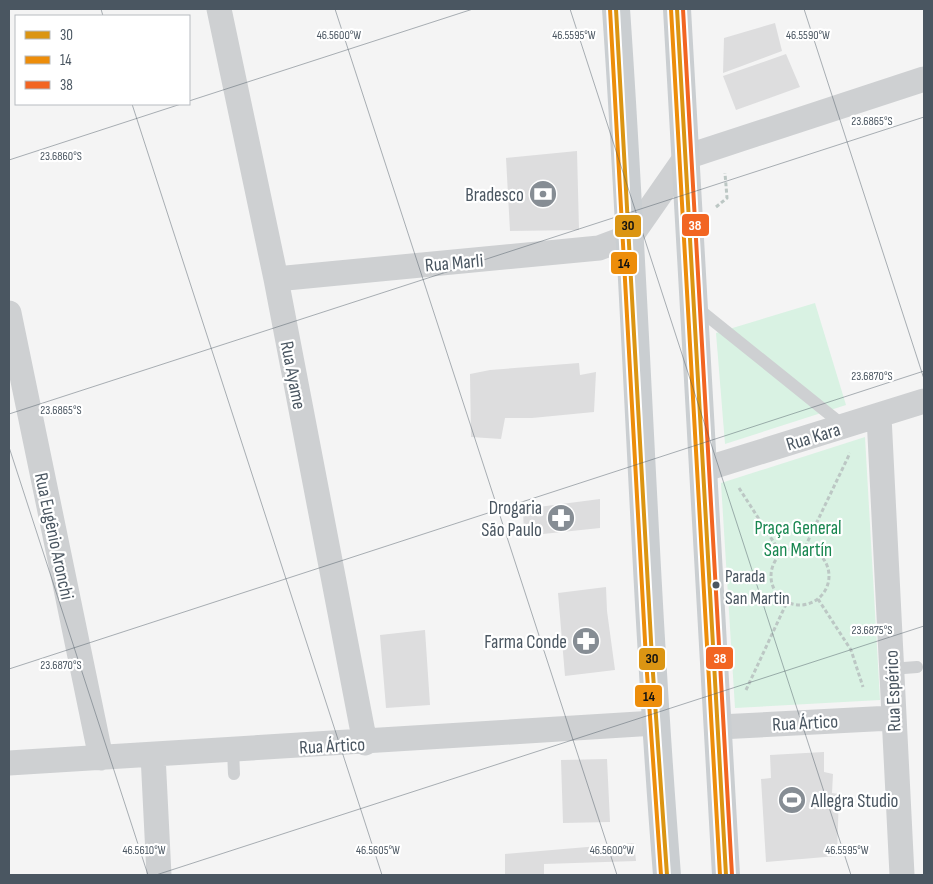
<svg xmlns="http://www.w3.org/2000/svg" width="933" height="884" viewBox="0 0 933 884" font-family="'Sofia Sans Condensed',sans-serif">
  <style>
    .green { fill: #d9f2e3 }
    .building { fill: #ddddde }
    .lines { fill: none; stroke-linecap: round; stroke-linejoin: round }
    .path { stroke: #bcc7c4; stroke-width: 3; stroke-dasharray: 4 2.5; stroke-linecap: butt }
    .service { stroke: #ced0d2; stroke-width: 12 }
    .minor { stroke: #ced0d2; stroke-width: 25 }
    .primary { stroke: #caced1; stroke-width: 28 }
    .bus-1-casing { stroke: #fff; stroke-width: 8 }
    .bus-2-casing { stroke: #fff; stroke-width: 8 }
    .bus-3-casing { stroke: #fff; stroke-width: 8 }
    .bus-1 { stroke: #db9513; stroke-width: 4 }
    .bus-2 { stroke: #ed8d0a; stroke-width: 4 }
    .bus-3 { stroke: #f26522; stroke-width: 4 }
    .ticks { fill: none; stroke: #4a5661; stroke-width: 1; stroke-opacity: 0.45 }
    .bus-dot { fill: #4a5661; stroke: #fff; stroke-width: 2 }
    .labels { text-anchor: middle; stroke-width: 4.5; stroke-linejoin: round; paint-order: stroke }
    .bus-label { font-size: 18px; fill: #4a5661; stroke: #fff; text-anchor: start }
    .poi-label { font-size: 19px; fill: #4a5661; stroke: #fff; text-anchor: end }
    .street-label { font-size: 19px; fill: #4a5661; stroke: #fff }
    .park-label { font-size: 19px; fill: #17864f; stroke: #fff }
    .ticks-label { font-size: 12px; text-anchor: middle; fill: #4a5661; stroke: #fff; stroke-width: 4.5; stroke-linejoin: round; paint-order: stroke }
    .line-badge { stroke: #fff; stroke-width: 2 }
    .badge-label { font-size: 14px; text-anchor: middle; font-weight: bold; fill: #fff }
    .pale-badge-label { font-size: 14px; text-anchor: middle; font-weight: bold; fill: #111 }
  </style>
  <rect width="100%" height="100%" fill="#f4f4f4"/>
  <path class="green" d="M 815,303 L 846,405 L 725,444 L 716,333 Z
    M 865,437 L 880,700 L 735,708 L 721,483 Z"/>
  <path class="building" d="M 775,23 L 782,51 L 723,73 L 724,38 Z
    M 786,54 L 800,87 L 736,110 L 723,76 Z
    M 577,151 L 579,230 L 510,231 L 506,158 Z
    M 579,363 L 580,375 L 596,372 L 594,412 L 532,418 L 505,418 L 501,439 L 471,437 L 470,374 L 490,370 Z
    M 600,499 L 600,528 L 524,536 L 523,509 Z
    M 606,587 L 607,611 L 615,670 L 565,676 L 558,593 Z
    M 425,630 L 430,705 L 386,708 L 380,635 Z
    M 824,752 L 824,772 L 833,774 L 832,793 L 839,794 L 837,856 L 766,862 L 761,779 L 771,778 L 770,755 Z
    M 607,759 L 610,822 L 563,823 L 561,760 Z
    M 634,843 L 636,861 L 544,864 L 544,875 L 505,875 L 505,854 Z"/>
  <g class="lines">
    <path class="path" d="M 716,207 L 727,198 L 725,173
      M 739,488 L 782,555
      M 805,547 L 850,453
      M771 576a29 29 0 1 1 58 0a29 29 0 1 1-58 0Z
      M 818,599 L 851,650 L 863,687
      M 746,690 L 787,602"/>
    <path class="service" d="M 696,307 L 844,426
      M 891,669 L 917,667
      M 233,750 L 234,774"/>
    <path class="minor" d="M 219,9 L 276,279 L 365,743
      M 276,279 L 599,248 L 631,236 L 686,157 L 924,79
      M 9,313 L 101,758
      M 879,416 L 902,875
      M 702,470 L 924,401
      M 719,727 L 892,718
      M 153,755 L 159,875
      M 9,763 L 655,723"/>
    <path class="primary" d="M 616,9 C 636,297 644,587 667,875
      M 677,9 L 726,875"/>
    <defs>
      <path id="bus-1" d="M 616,9 L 652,659 L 667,875
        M 677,9 L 726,875"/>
      <path id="bus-2" d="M 610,9 L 646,659 L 661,875
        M 671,9 L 720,875"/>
      <path id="bus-3" d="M 683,9 L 732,875"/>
    </defs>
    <use href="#bus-1" class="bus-1-casing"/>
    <use href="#bus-2" class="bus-2-casing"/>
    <use href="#bus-3" class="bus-3-casing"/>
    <use href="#bus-1" class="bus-1"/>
    <use href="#bus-2" class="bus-2"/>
    <use href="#bus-3" class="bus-3"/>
  </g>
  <path class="ticks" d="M 101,9 L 103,16M 335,9 L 617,875M 570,9 L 851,875M 804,9 L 924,379M 189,101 L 473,9M 132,104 L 382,875M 9,160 L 181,104M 9,414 L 924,117M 9,447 L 148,875M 9,669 L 924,371M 156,875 L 924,626"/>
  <defs>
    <symbol id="bank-disc" viewBox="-11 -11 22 22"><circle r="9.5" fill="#868d94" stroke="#fff"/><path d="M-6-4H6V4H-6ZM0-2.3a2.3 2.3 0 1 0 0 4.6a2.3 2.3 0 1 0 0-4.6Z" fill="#fff"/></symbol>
    <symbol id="pharmacy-disc" viewBox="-11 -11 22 22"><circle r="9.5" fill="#868d94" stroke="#fff"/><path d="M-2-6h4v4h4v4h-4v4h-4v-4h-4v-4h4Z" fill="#fff"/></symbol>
    <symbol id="stadium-disc" viewBox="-11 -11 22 22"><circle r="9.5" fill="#868d94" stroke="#fff"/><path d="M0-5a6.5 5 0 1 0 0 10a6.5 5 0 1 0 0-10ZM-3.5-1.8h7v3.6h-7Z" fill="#fff"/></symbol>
  </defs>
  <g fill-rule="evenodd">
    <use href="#bank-disc" x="527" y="178" width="32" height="32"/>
    <use href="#pharmacy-disc" x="545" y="502" width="32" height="32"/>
    <use href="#pharmacy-disc" x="570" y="625" width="32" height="32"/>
    <use href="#stadium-disc" x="776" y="784" width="32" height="32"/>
  </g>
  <circle class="bus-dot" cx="716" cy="585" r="4.5"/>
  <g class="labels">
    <g class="bus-label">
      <text x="725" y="582">Parada<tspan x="725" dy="22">San Martin</tspan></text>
    </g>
    <g class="poi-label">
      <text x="524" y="201">Bradesco</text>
      <text x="542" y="514">Drogaria<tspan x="542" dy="22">São Paulo</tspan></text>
      <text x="567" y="648">Farma Conde</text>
      <text x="811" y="807" text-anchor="start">Allegra Studio</text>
    </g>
    <g class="street-label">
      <text transform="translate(454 262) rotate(-5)" y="7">Rua Marli</text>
      <text transform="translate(294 375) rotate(79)" y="7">Rua Ayame</text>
      <text transform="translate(813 436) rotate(-17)" y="7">Rua Kara</text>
      <text transform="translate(55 536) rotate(78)" y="7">Rua Eugênio Aronchi</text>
      <text transform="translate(892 691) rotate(-92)" y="7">Rua Espérico</text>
      <text transform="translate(805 722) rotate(-3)" y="7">Rua Ártico</text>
      <text transform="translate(332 745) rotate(-3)" y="7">Rua Ártico</text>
    </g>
    <g class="park-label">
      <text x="798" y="534">Praça General<tspan x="798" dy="22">San Martín</tspan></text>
    </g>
  </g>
  <g class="ticks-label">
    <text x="339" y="39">46.5600°W</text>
    <text x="574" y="39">46.5595°W</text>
    <text x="808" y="39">46.5590°W</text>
    <text x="872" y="125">23.6865°S</text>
    <text x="61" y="160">23.6860°S</text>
    <text x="872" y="380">23.6870°S</text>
    <text x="61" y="414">23.6865°S</text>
    <text x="872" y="634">23.6875°S</text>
    <text x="61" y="669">23.6870°S</text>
    <text x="144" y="854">46.5610°W</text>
    <text x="378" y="854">46.5605°W</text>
    <text x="612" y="854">46.5600°W</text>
    <text x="847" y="854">46.5595°W</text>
  </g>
  <g class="line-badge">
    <rect x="681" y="213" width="29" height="24" rx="5" fill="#f26522"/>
    <rect x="614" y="214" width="28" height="24" rx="5" fill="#db9513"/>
    <rect x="610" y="251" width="28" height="24" rx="5" fill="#ed8d0a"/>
    <rect x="705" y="646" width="29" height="24" rx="5" fill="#f26522"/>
    <rect x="638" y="647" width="28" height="24" rx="5" fill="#db9513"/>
    <rect x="634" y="684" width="29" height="24" rx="5" fill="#ed8d0a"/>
  </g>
  <g class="badge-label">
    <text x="695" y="230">38</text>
    <text x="720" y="663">38</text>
  </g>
  <g class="pale-badge-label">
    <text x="628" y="230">30</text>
    <text x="624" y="268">14</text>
    <text x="652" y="663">30</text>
    <text x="649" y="701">14</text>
  </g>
  <rect width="933" height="884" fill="none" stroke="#4a5661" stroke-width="20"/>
  <rect x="15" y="15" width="175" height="90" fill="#ffffff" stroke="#b7bbc0"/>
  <rect x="25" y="31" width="25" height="8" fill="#db9513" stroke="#b7bbc0"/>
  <text x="60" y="40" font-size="15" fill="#4a5661">30</text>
  <rect x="25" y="56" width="25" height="8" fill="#ed8d0a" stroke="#b7bbc0"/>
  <text x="60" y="65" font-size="15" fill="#4a5661">14</text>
  <rect x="25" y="81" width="25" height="8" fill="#f26522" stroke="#b7bbc0"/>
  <text x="60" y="90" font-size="15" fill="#4a5661">38</text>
</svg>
